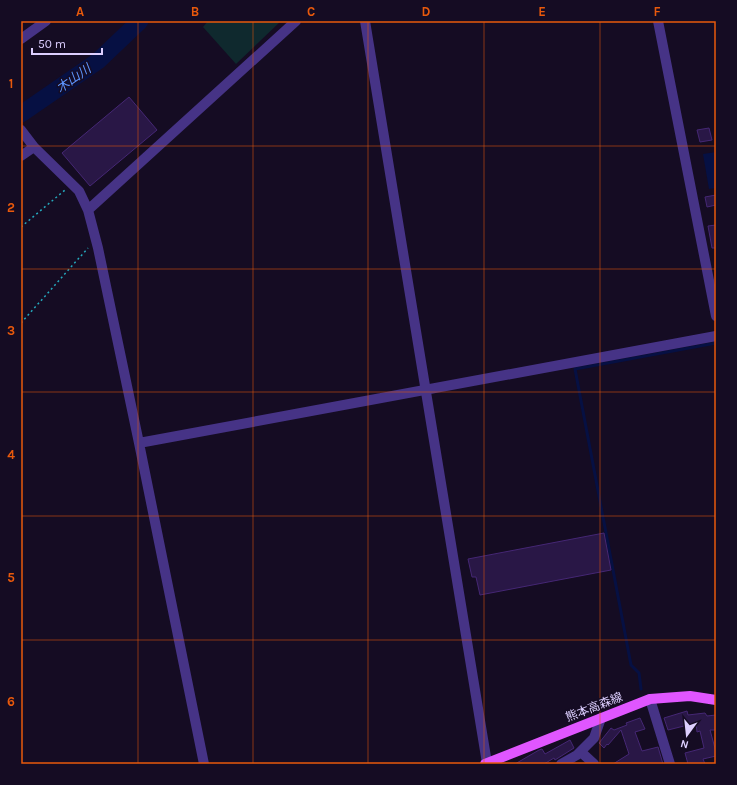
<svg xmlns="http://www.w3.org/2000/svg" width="737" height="785" viewBox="0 0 737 785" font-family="Karla,'Noto Sans JP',sans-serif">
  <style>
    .green { fill: #0f292e }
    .water { fill: #061043 }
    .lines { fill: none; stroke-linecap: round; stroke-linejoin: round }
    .stream { stroke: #061043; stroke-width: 3 }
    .river { stroke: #061043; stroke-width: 17 }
    .building { fill: #291746; stroke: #452774 }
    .path { stroke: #25a9bd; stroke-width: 1.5; stroke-dasharray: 2 3; stroke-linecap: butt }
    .street { stroke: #463386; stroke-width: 10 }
    .primary { stroke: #e056ff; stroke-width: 10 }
    .grid { fill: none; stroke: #e8590c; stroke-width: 1; stroke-opacity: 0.55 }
    .labels { text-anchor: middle; stroke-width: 3; stroke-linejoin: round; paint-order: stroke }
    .street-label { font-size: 12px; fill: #ddcfff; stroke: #150c23 }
    .water-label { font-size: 13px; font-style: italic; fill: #5d95ff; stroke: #150c23 }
    .neatline { fill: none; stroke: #e8590c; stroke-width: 1.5 }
    .grid-label { font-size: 13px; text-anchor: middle; font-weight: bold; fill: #e8590c }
  </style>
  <rect width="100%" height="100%" fill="#150c23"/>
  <path class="green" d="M 208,21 L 281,21 L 236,64 L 203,27 Z"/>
  <path class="water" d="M 716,152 L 716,188 L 709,189 L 703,154 Z"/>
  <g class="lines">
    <path class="stream" d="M 641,689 L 639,673 L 631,665 L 575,369 L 716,343"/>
    <path class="river" d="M 21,114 L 98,61 L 140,21"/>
  </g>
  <path class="building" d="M 129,97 L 157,130 L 90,186 L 62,153 Z
    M 709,128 L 712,140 L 700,142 L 697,130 Z
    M 716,195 L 716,205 L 707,207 L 705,197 Z
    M 716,225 L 716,248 L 712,248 L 708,226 Z
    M 604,533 L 611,570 L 480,595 L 476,577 L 472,577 L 468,559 Z
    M 687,711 L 688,715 L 705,713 L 707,716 L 716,715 L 716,730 L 710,730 L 716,752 L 716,756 L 703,759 L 705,764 L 688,764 L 685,753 L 704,748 L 700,731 L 697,732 L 696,723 L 668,730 L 664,718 Z
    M 640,718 L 645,729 L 635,732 L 642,751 L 658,747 L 663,764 L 613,764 L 629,754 L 621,730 L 608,745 L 607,744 L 604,748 L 599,743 L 611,728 L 614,730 L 627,725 L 626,723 Z
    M 570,740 L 574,748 L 555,760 L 554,758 L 544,764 L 515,764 L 539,750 L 542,749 L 545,754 Z"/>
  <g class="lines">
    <path class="path" d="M 21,227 L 65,190
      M 21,323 L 88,248"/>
    <path class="street" d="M 365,21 L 487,763
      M 658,21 L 716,316
      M 21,39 L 46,21
      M 21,130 L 34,147 L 79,191 L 88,210 L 98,248 L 139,443 L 204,764
      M 21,156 L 34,147
      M 88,210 L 296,21
      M 139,443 L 716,336
      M 650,699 L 670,764
      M 581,752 L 594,764
      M 561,764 L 577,755 L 594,738 L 601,718"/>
    <path class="primary" d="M 485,764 L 650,699 L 690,696 L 716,700"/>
  </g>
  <path class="grid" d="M 138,21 L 138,764M 253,21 L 253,764M 368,21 L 368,764M 484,21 L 484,764M 600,21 L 600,764M 21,146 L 716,146M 21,269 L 716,269M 21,392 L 716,392M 21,516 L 716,516M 21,640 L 716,640"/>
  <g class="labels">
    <g class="street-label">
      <text transform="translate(594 707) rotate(-21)" y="4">熊本高森線</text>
    </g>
    <g class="water-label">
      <text transform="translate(73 78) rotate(-35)" y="5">木山川</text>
    </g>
  </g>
  <rect width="737" height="785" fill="none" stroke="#150c23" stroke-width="44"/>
  <g transform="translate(687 735) rotate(195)" stroke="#150c23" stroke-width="3" paint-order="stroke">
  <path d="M0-3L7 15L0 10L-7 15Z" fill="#ddcfff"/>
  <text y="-6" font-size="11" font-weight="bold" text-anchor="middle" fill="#ddcfff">N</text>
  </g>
  <path d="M32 48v6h70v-6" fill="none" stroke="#ddcfff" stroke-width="2"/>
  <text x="38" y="48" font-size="12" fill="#ddcfff" stroke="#150c23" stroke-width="3" paint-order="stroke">50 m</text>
  <rect x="22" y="22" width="693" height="741" class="neatline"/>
  <g class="grid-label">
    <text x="80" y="16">A</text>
    <text x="195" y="16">B</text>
    <text x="311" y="16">C</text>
    <text x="426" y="16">D</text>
    <text x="542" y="16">E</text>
    <text x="657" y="16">F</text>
    <text x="11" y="88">1</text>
    <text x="11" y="212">2</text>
    <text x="11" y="335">3</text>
    <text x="11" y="459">4</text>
    <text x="11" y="582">5</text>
    <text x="11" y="706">6</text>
  </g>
</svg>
